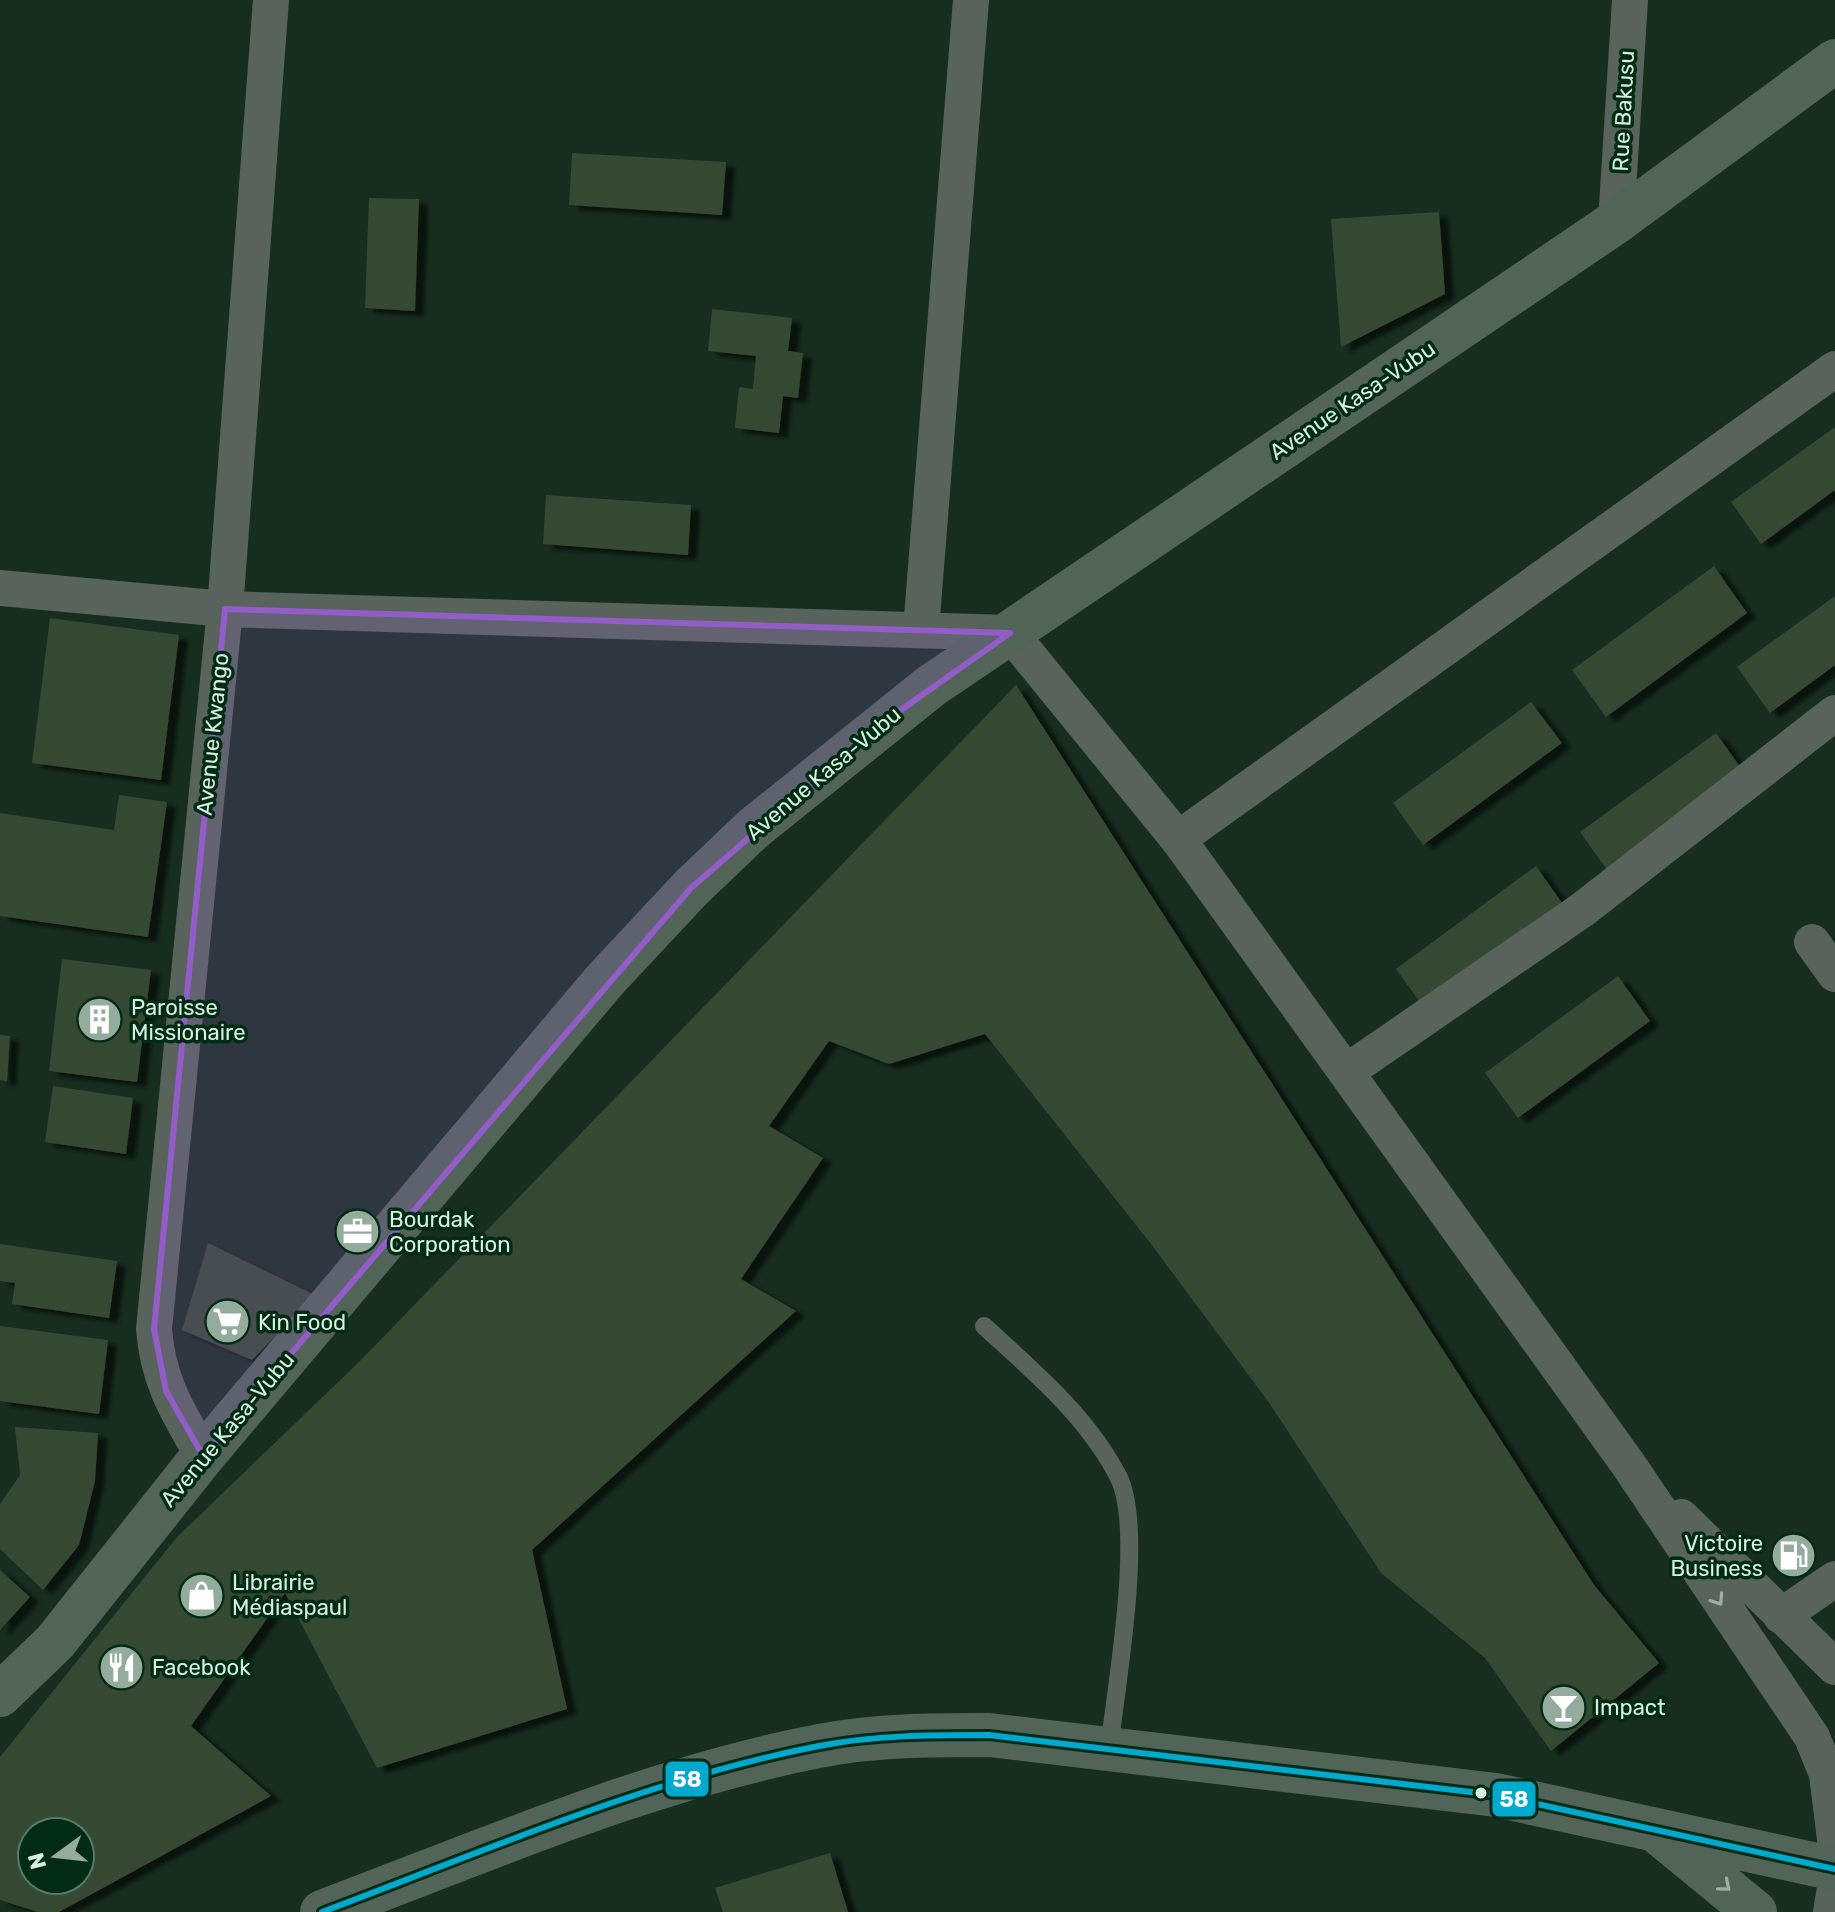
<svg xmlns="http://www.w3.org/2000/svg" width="1835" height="1912" viewBox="0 0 1835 1912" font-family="Rubik,sans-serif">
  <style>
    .building { fill: #354933; fill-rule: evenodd; filter: url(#shadow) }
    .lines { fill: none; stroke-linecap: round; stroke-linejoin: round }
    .lane { stroke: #57635b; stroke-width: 18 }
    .street { stroke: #57635b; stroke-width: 36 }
    .primary { stroke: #526358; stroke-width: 44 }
    .bus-1-casing { stroke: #022b15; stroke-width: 12 }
    .bus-1 { stroke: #00a9ce; stroke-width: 6 }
    .oneway { stroke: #9db1a3 }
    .oneway2 { stroke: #9bb1a2 }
    .marked { fill: #925dc7; fill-opacity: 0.2; stroke: #925dc7; stroke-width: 6; stroke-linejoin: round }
    .bus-dot { fill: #d6f1de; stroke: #022b15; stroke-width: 3 }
    .labels { text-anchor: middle; stroke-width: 7; stroke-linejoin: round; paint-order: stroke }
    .street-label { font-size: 22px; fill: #d6f1de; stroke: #022b15 }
    .poi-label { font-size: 22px; fill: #d6f1de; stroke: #022b15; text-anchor: start }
    .line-badge { stroke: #022b15; stroke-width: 3 }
    .badge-label { font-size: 22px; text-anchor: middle; font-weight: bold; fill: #fff }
  </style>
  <defs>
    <filter id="shadow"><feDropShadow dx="9" dy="5" stdDeviation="2" flood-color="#0009"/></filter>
  </defs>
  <rect width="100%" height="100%" fill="#162d1f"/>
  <path class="building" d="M 572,153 L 726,162 L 722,215 L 569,205 Z
    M 369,198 L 419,199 L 415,311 L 365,308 Z
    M 1439,212 L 1445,294 L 1341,347 L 1331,219 Z
    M 712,309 L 792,318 L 788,351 L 803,353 L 798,398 L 783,396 L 779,433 L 735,428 L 739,387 L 753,389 L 756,356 L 708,351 Z
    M 1835,427 L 1835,490 L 1761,544 L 1731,502 Z
    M 546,495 L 691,505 L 688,555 L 543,544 Z
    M 1714,566 L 1747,613 L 1606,717 L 1572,670 Z
    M 1835,596 L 1835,665 L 1770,713 L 1737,667 Z
    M 50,618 L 179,635 L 161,780 L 32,763 Z
    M 1016,685 L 1594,1585 L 1659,1663 L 1551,1751 L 1485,1658 L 1381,1573 L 1270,1404 L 1151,1244 L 985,1034 L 889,1064 L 829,1041 L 769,1126 L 823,1158 L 741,1279 L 796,1311 L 532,1550 L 567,1709 L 377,1768 L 285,1593 L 191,1726 L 271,1796 L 59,1912 L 38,1912 L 0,1900 L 0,1757 L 177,1537 L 359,1362 ZM 32,1832 L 80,1832 L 80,1880 L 32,1880 Z
    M 1531,702 L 1562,743 L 1423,845 L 1393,803 Z
    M 1716,733 L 1748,778 L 1612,877 L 1580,832 Z
    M 119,795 L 167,802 L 148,937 L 0,916 L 0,813 L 114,830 Z
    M 1536,866 L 1567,910 L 1427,1012 L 1396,969 Z
    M 62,959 L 151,970 L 137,1082 L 49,1071 Z
    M 1618,976 L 1650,1021 L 1518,1118 L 1485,1073 Z
    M 0,1035 L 10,1036 L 7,1081 L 0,1080 Z
    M 53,1086 L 133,1098 L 126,1154 L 45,1142 Z
    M 208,1243 L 315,1295 L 252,1360 L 182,1330 Z
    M 0,1244 L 117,1261 L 109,1318 L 12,1304 L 15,1283 L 0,1281 Z
    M 0,1326 L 108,1340 L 99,1414 L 0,1401 Z
    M 15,1427 L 98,1433 L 95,1481 L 79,1545 L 43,1590 L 0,1549 L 0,1504 L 20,1475 Z
    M 0,1570 L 30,1597 L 0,1630 Z
    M 830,1853 L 848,1912 L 723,1912 L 715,1888 Z"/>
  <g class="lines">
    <path class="lane" d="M 984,1326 C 1033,1371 1087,1416 1118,1476 C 1145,1527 1116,1687 1109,1749"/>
    <path class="street" d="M 1616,222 L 1630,0
      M 0,588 L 225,609 L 1010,633 L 1178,839 L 1628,1464 L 1812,1737 L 1827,1774 L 1835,1839
      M 921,630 L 971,0
      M 1178,839 L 1835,369
      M 1812,942 L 1835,974
      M 1346,1072 L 1582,910 L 1835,713
      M 203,1456 C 178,1412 158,1382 154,1329 L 225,609 L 271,0
      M 1681,1517 L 1835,1667
      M 1781,1616 L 1835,1579
      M 1831,1912 L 1835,1888"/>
    <path class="primary" d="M 0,1695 L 55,1642 L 203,1456 L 605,980 L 691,888 L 754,828 L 931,686 L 1616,222 L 1835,61
      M 1661,1835 L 1755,1912
      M 322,1912 C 485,1851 648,1779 819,1746 C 875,1735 932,1735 989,1735 L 1496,1795 L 1835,1869"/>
    <defs>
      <path id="bus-1" d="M 322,1912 C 485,1851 648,1779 819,1746 C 875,1735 932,1735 989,1735 L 1496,1795 L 1835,1869"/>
    </defs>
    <use href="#bus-1" class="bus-1-casing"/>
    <use href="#bus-1" class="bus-1"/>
  </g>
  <defs><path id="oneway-chevron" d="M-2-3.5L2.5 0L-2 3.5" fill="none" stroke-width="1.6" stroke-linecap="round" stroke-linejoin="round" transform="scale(2)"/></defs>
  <use class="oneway" href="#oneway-chevron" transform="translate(1718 1600) rotate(56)"/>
  <use class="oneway2" href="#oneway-chevron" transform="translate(1725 1886) rotate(40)"/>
  <path class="marked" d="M 225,609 L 1010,633 L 874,729 L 691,888 L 203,1456 L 166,1391 L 154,1329 Z"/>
  <defs>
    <symbol id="building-disc" viewBox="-11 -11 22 22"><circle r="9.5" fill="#93ac9b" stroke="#022b15"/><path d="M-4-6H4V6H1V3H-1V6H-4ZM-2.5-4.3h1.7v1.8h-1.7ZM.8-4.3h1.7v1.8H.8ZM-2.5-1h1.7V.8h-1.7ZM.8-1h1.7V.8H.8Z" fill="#fff"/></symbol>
    <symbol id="office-disc" viewBox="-11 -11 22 22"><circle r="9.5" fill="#93ac9b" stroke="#022b15"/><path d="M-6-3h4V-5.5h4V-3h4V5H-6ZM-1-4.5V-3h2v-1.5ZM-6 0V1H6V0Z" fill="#fff"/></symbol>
    <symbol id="supermarket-disc" viewBox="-11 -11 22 22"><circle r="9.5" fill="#93ac9b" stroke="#022b15"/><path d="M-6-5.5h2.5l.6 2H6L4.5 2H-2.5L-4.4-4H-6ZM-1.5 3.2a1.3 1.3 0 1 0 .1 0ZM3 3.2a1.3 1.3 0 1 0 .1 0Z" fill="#fff"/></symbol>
    <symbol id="fuel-disc" viewBox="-11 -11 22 22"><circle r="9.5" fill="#93ac9b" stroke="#022b15"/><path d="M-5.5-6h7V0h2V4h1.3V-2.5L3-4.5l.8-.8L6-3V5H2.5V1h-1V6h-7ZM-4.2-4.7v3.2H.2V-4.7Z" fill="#fff"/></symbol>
    <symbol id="shop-disc" viewBox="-11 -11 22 22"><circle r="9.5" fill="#93ac9b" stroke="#022b15"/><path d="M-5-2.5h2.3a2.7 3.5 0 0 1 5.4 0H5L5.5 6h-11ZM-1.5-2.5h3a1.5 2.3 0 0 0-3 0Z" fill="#fff"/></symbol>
    <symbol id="restaurant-disc" viewBox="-11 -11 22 22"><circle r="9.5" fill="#93ac9b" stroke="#022b15"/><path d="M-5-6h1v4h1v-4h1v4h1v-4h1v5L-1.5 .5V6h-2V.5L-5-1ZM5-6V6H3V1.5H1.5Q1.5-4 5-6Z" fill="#fff"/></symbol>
    <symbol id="bar-disc" viewBox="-11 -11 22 22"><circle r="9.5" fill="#93ac9b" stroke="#022b15"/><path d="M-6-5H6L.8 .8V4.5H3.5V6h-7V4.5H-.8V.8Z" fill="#fff"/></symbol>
  </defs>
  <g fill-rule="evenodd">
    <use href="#building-disc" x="74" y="994" width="51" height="51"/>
    <use href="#office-disc" x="332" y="1206" width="51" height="51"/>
    <use href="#supermarket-disc" x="202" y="1296" width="51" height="51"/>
    <use href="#fuel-disc" x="1768" y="1530" width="51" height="51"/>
    <use href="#shop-disc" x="176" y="1570" width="51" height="51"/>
    <use href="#restaurant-disc" x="96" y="1642" width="51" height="51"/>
    <use href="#bar-disc" x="1538" y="1682" width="51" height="51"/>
  </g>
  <circle class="bus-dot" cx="1481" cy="1793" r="7"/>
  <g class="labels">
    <g class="street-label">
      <text transform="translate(1623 111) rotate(-87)" y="8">Rue Bakusu</text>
      <text transform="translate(1352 400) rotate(-34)" y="8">Avenue Kasa-Vubu</text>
      <text transform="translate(212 734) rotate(-84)" y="8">Avenue Kwango</text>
      <text transform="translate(823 773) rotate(-40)" y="8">Avenue Kasa-Vubu</text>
      <text transform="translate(227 1429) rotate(-50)" y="8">Avenue Kasa-Vubu</text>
    </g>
    <g class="poi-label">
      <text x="131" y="1015">Paroisse<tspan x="131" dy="25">Missionaire</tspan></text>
      <text x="389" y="1227">Bourdak<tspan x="389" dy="25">Corporation</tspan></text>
      <text x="258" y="1330">Kin Food</text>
      <text x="1763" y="1551" text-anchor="end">Victoire<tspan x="1763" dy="25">Business</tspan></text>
      <text x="232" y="1590">Librairie<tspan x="232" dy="25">Médiaspaul</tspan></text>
      <text x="152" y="1675">Facebook</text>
      <text x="1594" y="1715">Impact</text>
    </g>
  </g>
  <g class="line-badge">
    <rect x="664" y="1760" width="46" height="38" rx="8" fill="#00a9ce"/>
    <rect x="1491" y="1780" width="46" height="38" rx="8" fill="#00a9ce"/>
  </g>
  <g class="badge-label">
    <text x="687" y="1787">58</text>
    <text x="1514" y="1807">58</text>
  </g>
  <g transform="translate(56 1856) rotate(255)"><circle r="38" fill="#022b15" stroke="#577a65" stroke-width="2"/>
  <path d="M0-6L14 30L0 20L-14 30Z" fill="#93ac9b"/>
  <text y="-12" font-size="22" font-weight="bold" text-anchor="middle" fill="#d6f1de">N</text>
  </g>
</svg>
